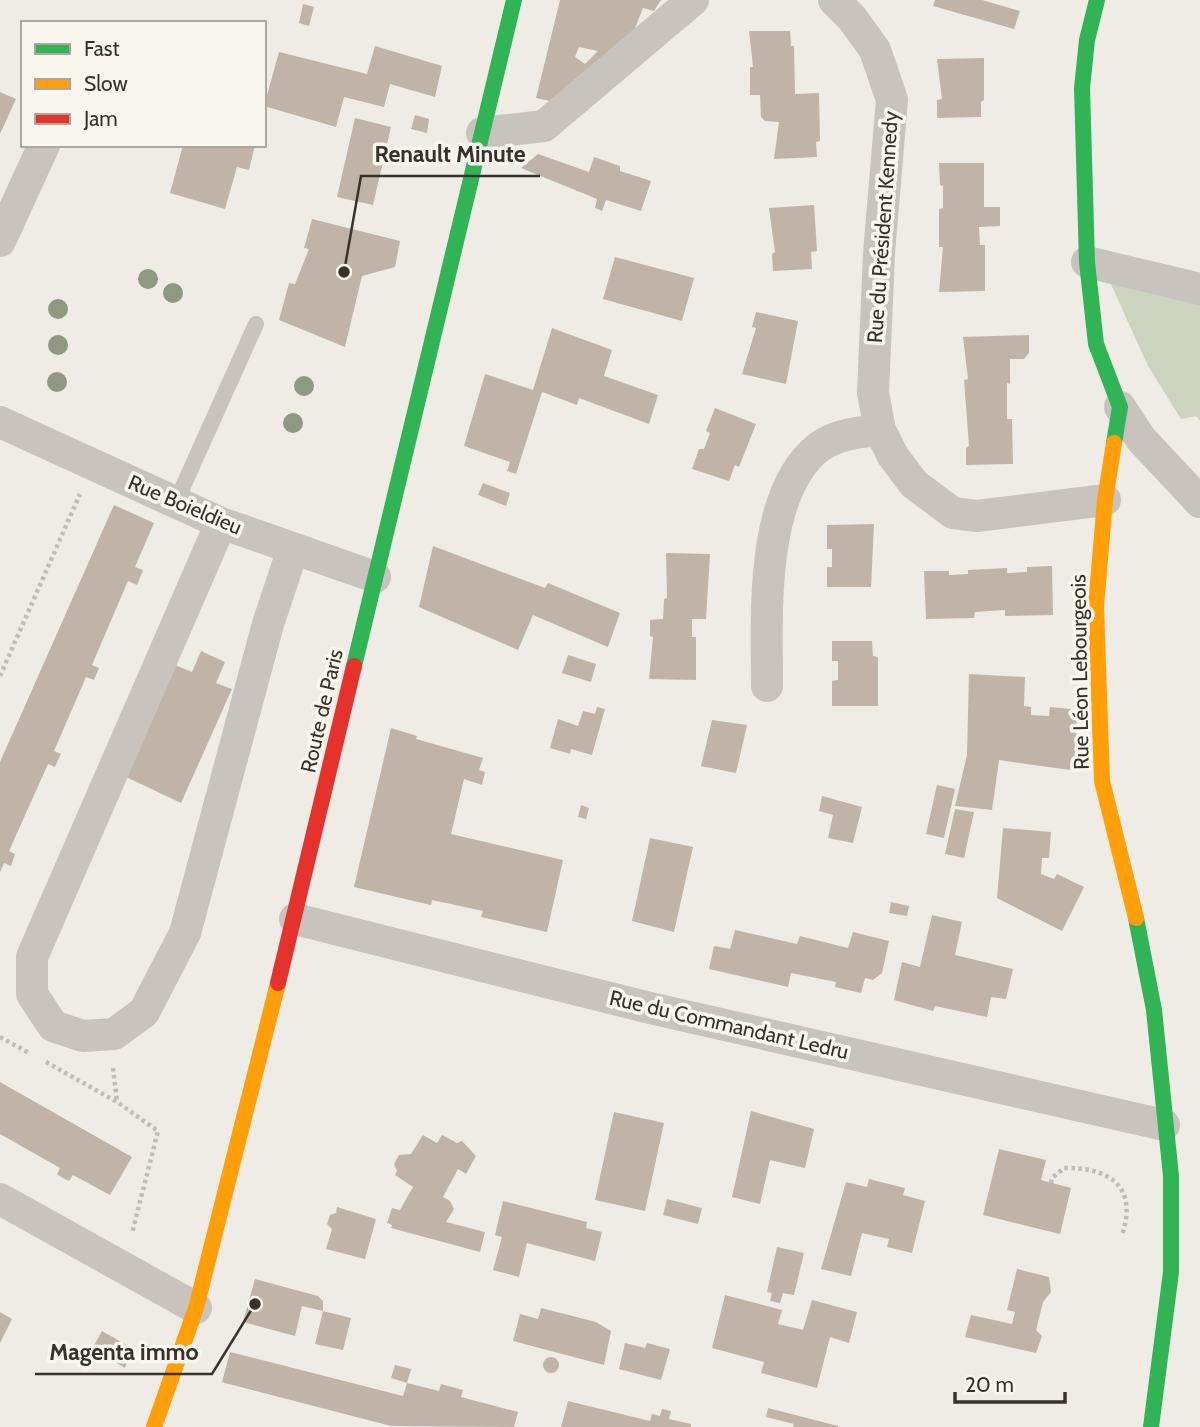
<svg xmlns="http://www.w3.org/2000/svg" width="1200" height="1427" viewBox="0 0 1200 1427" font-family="Cabin,sans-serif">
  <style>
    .green { fill: #ccd4c0 }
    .building { fill: #c0b4a8; fill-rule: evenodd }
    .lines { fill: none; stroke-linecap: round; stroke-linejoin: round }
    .path { stroke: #c1bdb6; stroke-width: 4.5; stroke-dasharray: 3.5 3.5; stroke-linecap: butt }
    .lane { stroke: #c8c4bd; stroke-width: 16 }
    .street { stroke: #c8c4bd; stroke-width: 32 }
    .fast { stroke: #30b455; stroke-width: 16 }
    .slow { stroke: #ff9f0a; stroke-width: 16 }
    .jam { stroke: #e5322d; stroke-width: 16 }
    .tree { fill: #8f9982 }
    .labels { text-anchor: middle; stroke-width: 7; stroke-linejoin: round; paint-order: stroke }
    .street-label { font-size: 21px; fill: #39322b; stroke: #f9f6ed }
    .leader { fill: none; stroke: #39322b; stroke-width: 2.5 }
    .callout-dot { fill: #39322b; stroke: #f9f6ed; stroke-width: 2.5 }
    .callout-label { font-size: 23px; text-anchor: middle; font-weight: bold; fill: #39322b; stroke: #f9f6ed; stroke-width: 7; stroke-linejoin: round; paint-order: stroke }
  </style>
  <rect width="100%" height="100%" fill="#eeece5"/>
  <path class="green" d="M 1109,280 L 1200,301 L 1200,421 L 1196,416 L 1181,419 L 1148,366 Z"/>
  <path class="building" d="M 560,0 L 661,0 L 654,11 L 643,8 L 633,33 L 555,102 L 536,98 ZM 579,47 L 598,51 L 585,64 L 575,57 Z
    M 935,0 L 982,0 L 1020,11 L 1014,29 L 933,6 Z
    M 303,4 L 314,7 L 309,26 L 299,23 Z
    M 749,31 L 790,31 L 791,46 L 794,46 L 795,94 L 819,93 L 820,141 L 816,142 L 817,157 L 774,159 L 779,122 L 765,121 L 761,117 L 760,95 L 750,95 L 750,67 L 753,67 Z
    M 375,46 L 442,66 L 435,97 L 390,84 L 384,107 L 344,97 L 336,127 L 264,106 L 279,52 L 367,74 Z
    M 984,58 L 984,100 L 981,102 L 981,117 L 937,118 L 937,100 L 942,99 L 937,59 Z
    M 0,92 L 16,99 L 0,134 Z
    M 415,115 L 429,119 L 427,133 L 411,129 Z
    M 355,118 L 391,127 L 373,205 L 337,197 Z
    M 183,145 L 255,145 L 249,170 L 237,167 L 225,209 L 170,193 Z
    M 538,154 L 589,172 L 594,157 L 620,166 L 620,171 L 651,181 L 641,211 L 606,200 L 602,211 L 595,208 L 597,199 L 521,168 Z
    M 939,163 L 984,163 L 984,207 L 1000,207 L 1000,226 L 979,227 L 980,245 L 985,245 L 985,291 L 939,292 L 943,247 L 939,247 L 939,209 L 943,208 L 943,186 L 940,185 Z
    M 814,205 L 817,251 L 811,252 L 812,269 L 773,271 L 772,254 L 775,252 L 769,208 Z
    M 312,219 L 400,241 L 395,267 L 362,276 L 345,347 L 279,320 L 289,283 L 295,284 L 309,249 L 304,248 Z
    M 615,257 L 694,278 L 682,321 L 603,299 Z
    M 756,312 L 798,321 L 786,384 L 742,374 L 756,328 L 752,327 Z
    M 552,328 L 612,350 L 604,376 L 658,395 L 649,424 L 579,398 L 577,405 L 542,392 L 516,474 L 507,471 L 510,462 L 464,446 L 485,374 L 533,390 Z
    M 1029,335 L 1029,353 L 1024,359 L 1010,359 L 1010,384 L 1007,383 L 1007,419 L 1012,419 L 1013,464 L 966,465 L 966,448 L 969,446 L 964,380 L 968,379 L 963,337 Z
    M 715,408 L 756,424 L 739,467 L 735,465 L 729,481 L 692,469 L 699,449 L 704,449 L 710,433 L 706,431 Z
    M 483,483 L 510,493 L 506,506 L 478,495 Z
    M 114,505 L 154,523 L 135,567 L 143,570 L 137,585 L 128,581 L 92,665 L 99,668 L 94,680 L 86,677 L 54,751 L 61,754 L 58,760 L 55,767 L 48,764 L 9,851 L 15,854 L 11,866 L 4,863 L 0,872 L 0,762 Z
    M 874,524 L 871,587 L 827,587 L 827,567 L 832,567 L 832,549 L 827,549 L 827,525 Z
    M 433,546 L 545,588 L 548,583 L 620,613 L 608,647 L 533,615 L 518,650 L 419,607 Z
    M 666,553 L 710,554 L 706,619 L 692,619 L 692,637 L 696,637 L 696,680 L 649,679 L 653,637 L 650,636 L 650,620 L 663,619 L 664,599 L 667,598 Z
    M 1052,566 L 1053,615 L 1005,616 L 1005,610 L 975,612 L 974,618 L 926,619 L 924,571 L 949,571 L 949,575 L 968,574 L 968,570 L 1007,568 L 1007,573 L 1027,572 L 1027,567 Z
    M 832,641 L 872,641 L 873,656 L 878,657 L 878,706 L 832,706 L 832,681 L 838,680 L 838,661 L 832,661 Z
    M 201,651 L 225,662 L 216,683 L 232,689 L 181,803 L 126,777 L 175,665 L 192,672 Z
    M 568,655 L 596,664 L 591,682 L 562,673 Z
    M 969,674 L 1025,677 L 1024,706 L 1031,707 L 1031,715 L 1049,716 L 1050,707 L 1071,709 L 1071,717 L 1077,718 L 1075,757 L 1071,758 L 1070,770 L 999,760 L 992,810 L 955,806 L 967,755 Z
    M 597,707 L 605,709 L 592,755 L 571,749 L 570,754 L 550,748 L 558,719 L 578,726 L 583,711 L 595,714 Z
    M 712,720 L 747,725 L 736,773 L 701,766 Z
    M 391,728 L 417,736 L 416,739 L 483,758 L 479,770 L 485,772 L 482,785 L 464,779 L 451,834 L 563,860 L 547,932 L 481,917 L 483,911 L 432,900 L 431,905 L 354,887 Z
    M 937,785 L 955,789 L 944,838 L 926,834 Z
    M 822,796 L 862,807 L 853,843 L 828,838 L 833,815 L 819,811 Z
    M 581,805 L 589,808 L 586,819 L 578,817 Z
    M 955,809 L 974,812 L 964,858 L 945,854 Z
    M 1003,828 L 1051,832 L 1049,858 L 1042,858 L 1041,874 L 1054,879 L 1057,874 L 1084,887 L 1062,931 L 997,898 Z
    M 650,838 L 693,847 L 674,932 L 632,921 Z
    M 891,902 L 909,906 L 907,916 L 889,913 Z
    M 932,915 L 962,922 L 955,955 L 1013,969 L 1006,999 L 991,997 L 987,1017 L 935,1006 L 933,1011 L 894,1000 L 902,962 L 920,967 Z
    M 735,930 L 797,944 L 800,936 L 848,948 L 853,932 L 889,941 L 882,973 L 873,980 L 865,978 L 861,993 L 835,987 L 836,982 L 791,973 L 788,987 L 709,969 L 714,946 L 730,949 Z
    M 0,1082 L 132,1157 L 110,1195 L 73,1175 L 69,1181 L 63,1178 L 57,1174 L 60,1168 L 0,1134 Z
    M 751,1111 L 814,1129 L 805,1168 L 770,1160 L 760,1204 L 732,1197 Z
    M 614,1112 L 664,1123 L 645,1211 L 595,1200 Z
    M 423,1135 L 437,1143 L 442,1135 L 457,1143 L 462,1141 L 476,1156 L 466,1174 L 458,1169 L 443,1197 L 450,1201 L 454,1209 L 446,1222 L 485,1232 L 480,1252 L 391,1228 L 392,1225 L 387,1223 L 392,1208 L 400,1210 L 413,1187 L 395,1175 L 397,1171 L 394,1164 L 399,1155 L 411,1154 Z
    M 999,1149 L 1046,1160 L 1041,1180 L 1071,1188 L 1060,1234 L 983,1215 Z
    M 869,1179 L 905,1188 L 903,1195 L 925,1201 L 912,1253 L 887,1247 L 889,1239 L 862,1233 L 851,1276 L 821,1269 L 846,1182 L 867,1187 Z
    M 667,1199 L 702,1208 L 698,1224 L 663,1215 Z
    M 503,1201 L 587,1222 L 586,1228 L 602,1232 L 595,1261 L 527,1243 L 519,1277 L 493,1270 L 502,1237 L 495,1235 Z
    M 337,1207 L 376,1219 L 365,1259 L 326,1249 L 332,1229 L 327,1224 L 330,1215 L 336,1213 Z
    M 777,1247 L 804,1253 L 794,1295 L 783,1293 L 780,1303 L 770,1301 L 772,1293 L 767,1292 Z
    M 1017,1269 L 1049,1277 L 1051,1292 L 1043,1302 L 1036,1330 L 1042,1336 L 1036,1353 L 965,1337 L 971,1315 L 1012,1324 L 1015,1312 L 1007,1310 Z
    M 255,1279 L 318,1296 L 323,1301 L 323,1311 L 302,1306 L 295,1336 L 243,1322 Z
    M 725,1295 L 782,1310 L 778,1324 L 803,1330 L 812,1300 L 857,1312 L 849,1343 L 830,1337 L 817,1388 L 761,1373 L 764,1362 L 712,1348 Z
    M 541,1308 L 596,1322 L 611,1331 L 604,1365 L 513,1341 L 520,1314 L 538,1319 Z
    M 323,1311 L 351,1318 L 343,1350 L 315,1344 Z
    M 0,1312 L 12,1319 L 0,1343 Z
    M 102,1331 L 132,1348 L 125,1368 L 92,1349 Z
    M 625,1343 L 645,1348 L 647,1343 L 670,1349 L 661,1380 L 619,1369 Z
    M 230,1352 L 403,1396 L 407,1383 L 391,1378 L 395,1365 L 411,1369 L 407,1383 L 439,1391 L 441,1384 L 463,1390 L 461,1397 L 518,1412 L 514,1427 L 391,1426 L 225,1383 L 222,1382 Z
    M543 1365a8 8 0 1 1 16 0a8 8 0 1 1-16 0Z
    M 568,1401 L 650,1421 L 652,1414 L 660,1416 L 662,1409 L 671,1411 L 669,1419 L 691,1424 L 691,1427 L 561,1427 Z
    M 768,1408 L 838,1426 L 838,1427 L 793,1427 L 794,1424 L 766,1417 Z"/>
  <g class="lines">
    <path class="path" d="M 0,676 L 80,494
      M 0,1037 L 29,1053
      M 46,1062 L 117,1102 L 158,1131 L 132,1233
      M 113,1068 L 117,1101
      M 1051,1183 L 1052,1178 L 1064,1168 C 1111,1167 1138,1188 1122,1235"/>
    <path class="lane" d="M 176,502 L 256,324"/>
    <path class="street" d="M 834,0 L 852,18 L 875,50 L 892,100 L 879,253 L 873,393 L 880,430 L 893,456 L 914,484 L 953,513 L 977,516 L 1105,500
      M 482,133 L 544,126 L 693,0
      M 0,241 L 44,145
      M 1087,262 L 1200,289
      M 1120,407 L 1141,439 L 1200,502
      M 0,422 L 221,523 L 375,577
      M 221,523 L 32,957 L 32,994 L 53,1026 L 83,1036 L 114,1034 L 144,1012 L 185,933 L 268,624 L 293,549
      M 767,686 C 767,618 759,494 819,447 C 837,434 860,432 880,430
      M 295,919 L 650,1008 L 1164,1125
      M 0,1199 L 196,1308"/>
    <path class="fast" d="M 1097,0 L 1087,40 L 1082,88 L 1087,262 L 1096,344 L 1120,407 L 1114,443
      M 354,666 L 514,0
      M 1136,918 L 1154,1010 L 1171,1176 L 1171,1272 L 1151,1427"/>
    <path class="slow" d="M 1114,443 L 1105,500 L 1096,606 L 1102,781 L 1136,918
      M 154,1427 L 196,1308 L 278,983"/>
    <path class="jam" d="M 278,983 L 354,666"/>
  </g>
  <g class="tree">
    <circle cx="148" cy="279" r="10"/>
    <circle cx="173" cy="293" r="10"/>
    <circle cx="58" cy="309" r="10"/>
    <circle cx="58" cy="345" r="10"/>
    <circle cx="57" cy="382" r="10"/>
    <circle cx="304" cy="386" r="10"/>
    <circle cx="293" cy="423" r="10"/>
  </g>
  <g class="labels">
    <g class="street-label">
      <text transform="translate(883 227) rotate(-86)" y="7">Rue du Président Kennedy</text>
      <text transform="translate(185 505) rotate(23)" y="7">Rue Boieldieu</text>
      <text transform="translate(1080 672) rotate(-91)" y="7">Rue Léon Lebourgeois</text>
      <text transform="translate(322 711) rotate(-77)" y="7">Route de Paris</text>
      <text transform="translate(729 1025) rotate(13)" y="7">Rue du Commandant Ledru</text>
    </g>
  </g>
  <path class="leader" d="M344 272L361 176H540M255 1304L212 1374H35"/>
  <g class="callout-dot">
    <circle cx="344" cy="272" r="7"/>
    <circle cx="255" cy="1304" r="7"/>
  </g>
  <g class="callout-label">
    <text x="450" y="162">Renault Minute</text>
    <text x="124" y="1360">Magenta immo</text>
  </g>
  <rect x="21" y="21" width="245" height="126" fill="#f9f6ed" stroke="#aca89f" stroke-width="2"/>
  <rect x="35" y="44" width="35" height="10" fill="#30b455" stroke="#aca89f" stroke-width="2"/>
  <text x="84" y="56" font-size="21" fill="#39322b">Fast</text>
  <rect x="35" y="79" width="35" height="10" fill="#ff9f0a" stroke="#aca89f" stroke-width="2"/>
  <text x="84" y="91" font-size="21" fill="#39322b">Slow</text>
  <rect x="35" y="114" width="35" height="10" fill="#e5322d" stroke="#aca89f" stroke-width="2"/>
  <text x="84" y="126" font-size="21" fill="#39322b">Jam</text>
  <path d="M955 1392v10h110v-10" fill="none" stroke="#39322b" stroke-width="3.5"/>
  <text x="965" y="1392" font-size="21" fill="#39322b" stroke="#f9f6ed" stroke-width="5" paint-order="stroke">20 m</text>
</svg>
